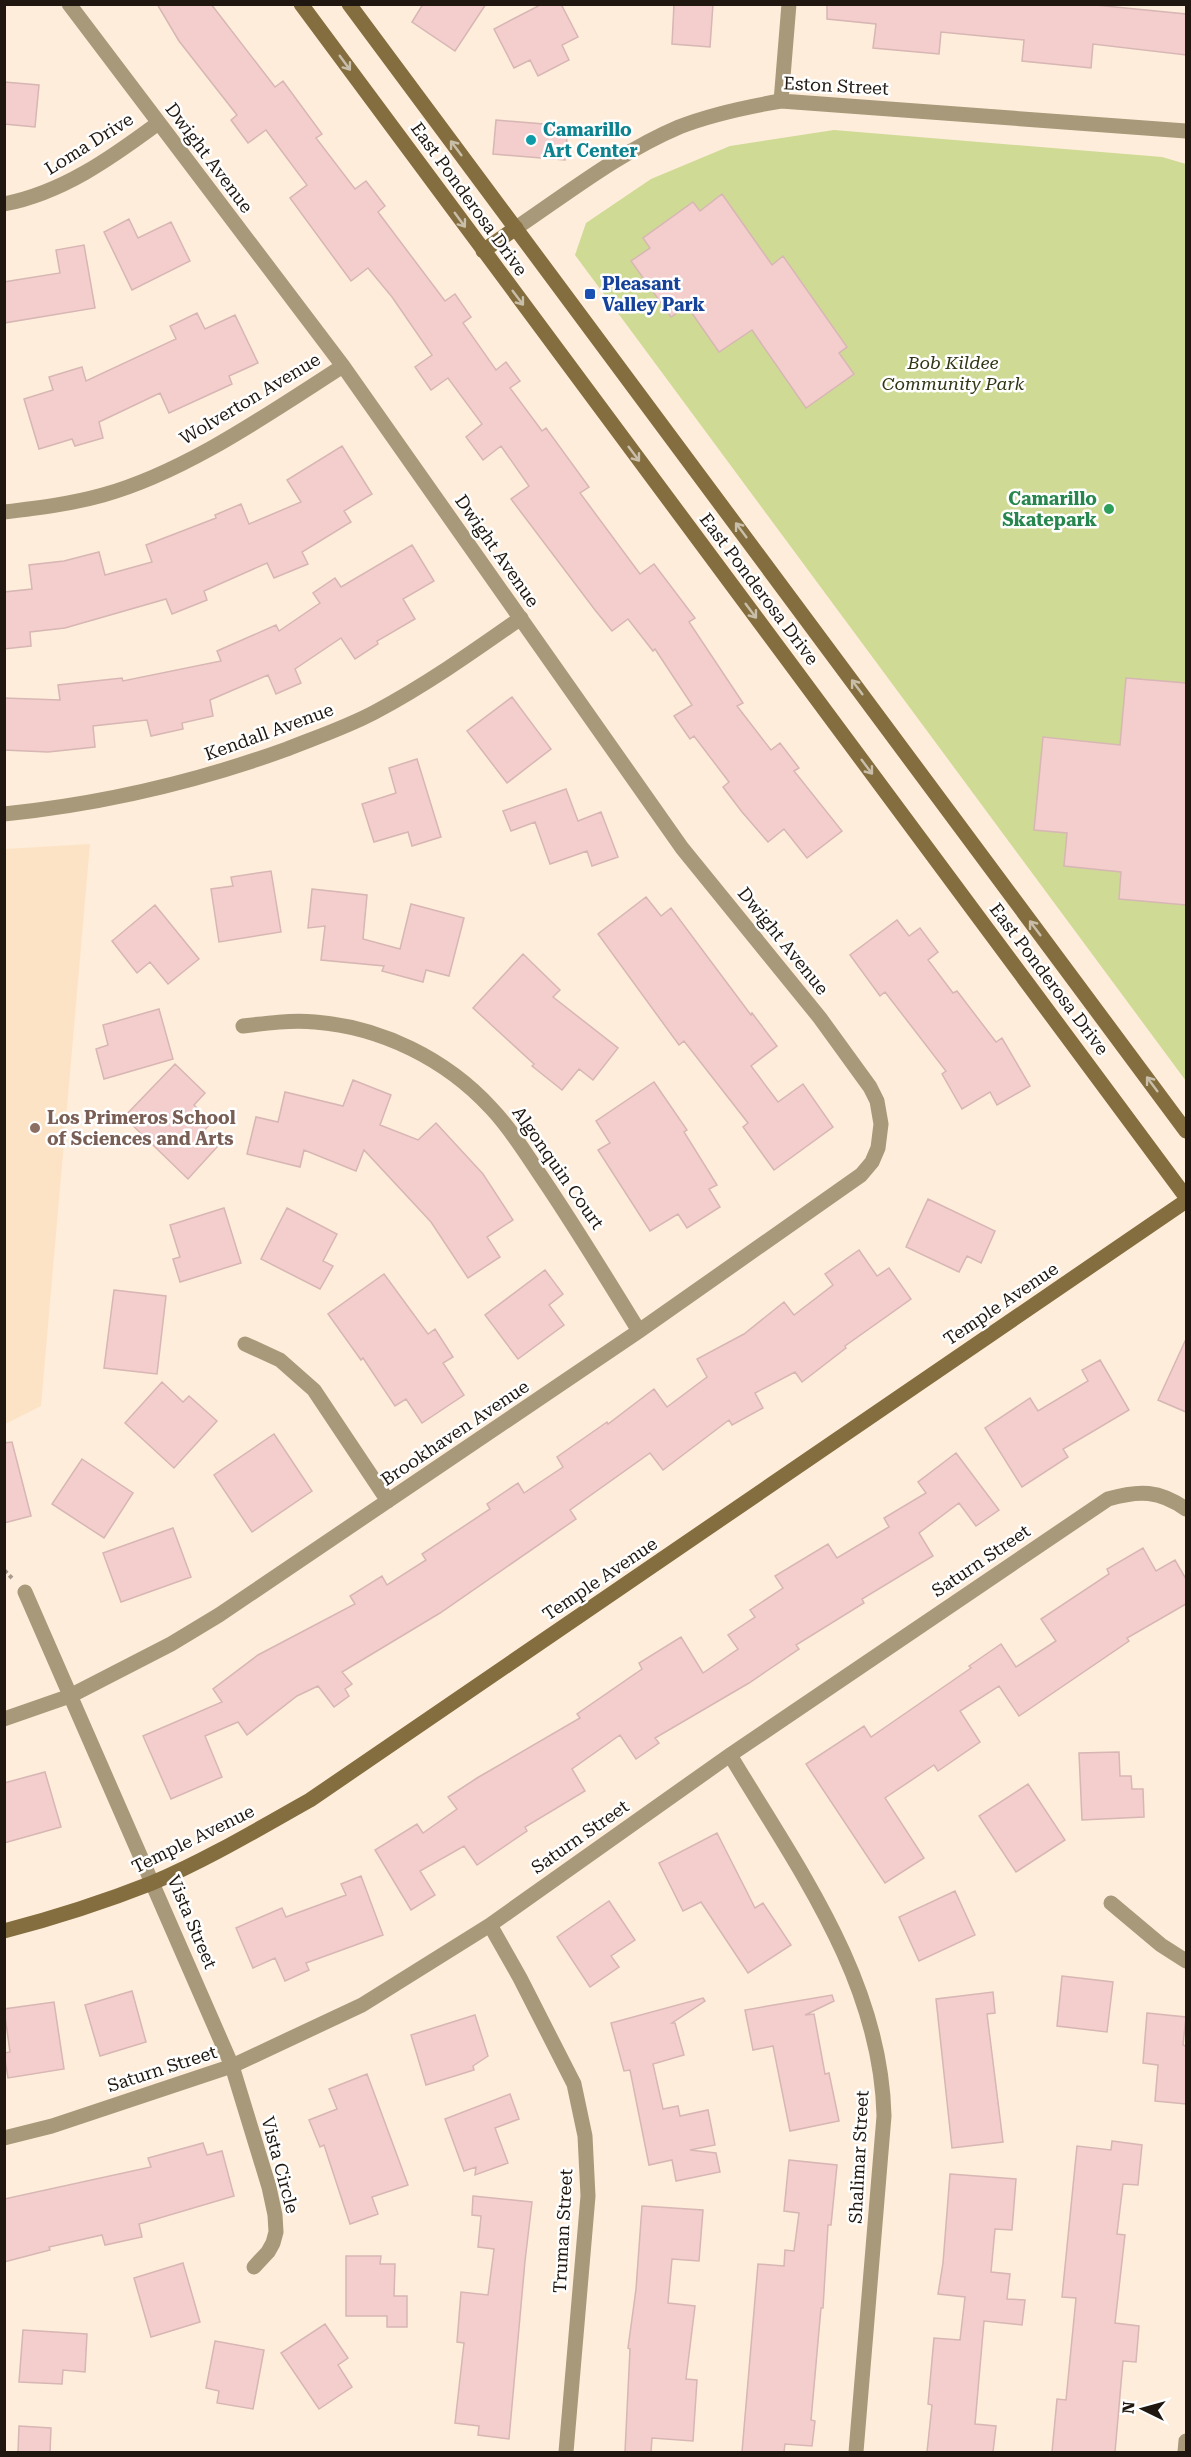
<svg xmlns="http://www.w3.org/2000/svg" width="1191" height="2457" viewBox="0 0 1191 2457" font-family="'Roboto Serif',serif">
  <style>
    .built { fill: #fde3c5 }
    .green { fill: #cfda95 }
    .building { fill: #f3cecc; stroke: #d7b6b4; stroke-width: 1.5 }
    .lines { fill: none; stroke-linecap: round; stroke-linejoin: round }
    .path { stroke: #a89a8c; stroke-width: 4; stroke-dasharray: 4.5 3; stroke-linecap: butt }
    .street { stroke: #a8997a; stroke-width: 15 }
    .secondary { stroke: #846e3f; stroke-width: 15 }
    .oneway { stroke: #c8bea9 }
    .culture-dot { fill: #0f9aa8; stroke: #fff; stroke-width: 2 }
    .transit-dot { fill: #1a4fb4; stroke: #fff; stroke-width: 2 }
    .leisure-dot { fill: #2e9e5b; stroke: #fff; stroke-width: 2 }
    .education-dot { fill: #8d6e63; stroke: #fff; stroke-width: 2 }
    .labels { text-anchor: middle; stroke-width: 5; stroke-linejoin: round; paint-order: stroke }
    .street-label { font-size: 18px; fill: #201810; stroke: #fff }
    .culture-label { font-size: 18px; font-weight: bold; fill: #0d838f; stroke: #fff; text-anchor: start }
    .transit-label { font-size: 18px; font-weight: bold; fill: #164399; stroke: #fff; text-anchor: start }
    .park-label { font-size: 18px; font-style: italic; fill: #313614; stroke: #fff }
    .leisure-label { font-size: 18px; font-weight: bold; fill: #27864d; stroke: #fff; text-anchor: end }
    .education-label { font-size: 18px; font-weight: bold; fill: #785e54; stroke: #fff; text-anchor: start }
  </style>
  <rect width="100%" height="100%" fill="#feedda"/>
  <path class="built" d="M 90,844 L 41,1406 L 5,1424 L 5,849 Z"/>
  <path class="green" d="M 834,130 L 1162,157 L 1186,164 L 1186,1081 L 575,255 L 586,223 L 651,179 L 730,146 Z"/>
  <path class="building" d="M 157,4 L 211,4 L 275,87 L 283,81 L 322,134 L 316,138 L 355,189 L 366,181 L 385,206 L 378,212 L 445,301 L 455,294 L 471,317 L 463,323 L 496,370 L 506,362 L 520,381 L 510,388 L 542,431 L 546,428 L 589,487 L 580,493 L 640,574 L 654,564 L 695,618 L 689,622 L 743,703 L 737,706 L 771,750 L 780,743 L 799,768 L 794,771 L 842,831 L 807,858 L 784,829 L 768,842 L 742,812 L 723,787 L 729,782 L 694,736 L 690,739 L 674,716 L 692,705 L 655,649 L 653,651 L 628,619 L 612,631 L 595,610 L 511,499 L 529,486 L 501,446 L 483,460 L 466,437 L 482,424 L 448,378 L 431,390 L 415,367 L 432,355 L 392,297 L 368,268 L 351,281 L 290,198 L 307,185 L 266,130 L 248,143 L 231,120 L 237,115 L 179,41 Z
    M 423,4 L 486,4 L 455,51 L 412,22 Z
    M 542,4 L 561,4 L 578,37 L 562,45 L 569,60 L 538,76 L 530,60 L 514,68 L 494,29 Z
    M 674,4 L 713,4 L 710,47 L 672,44 Z
    M 827,4 L 1085,4 L 1186,14 L 1186,55 L 1093,44 L 1091,68 L 1022,61 L 1024,40 L 941,32 L 939,54 L 873,48 L 876,24 L 827,19 Z
    M 4,82 L 39,85 L 35,127 L 4,124 Z
    M 496,120 L 568,126 L 565,160 L 493,154 Z
    M 722,194 L 772,265 L 783,256 L 847,347 L 839,353 L 854,374 L 806,408 L 752,330 L 719,352 L 687,306 L 671,317 L 631,261 L 650,248 L 643,238 L 693,202 L 700,211 Z
    M 129,219 L 138,238 L 171,222 L 190,261 L 132,290 L 104,232 Z
    M 84,245 L 95,308 L 4,323 L 4,282 L 60,273 L 56,250 Z
    M 197,313 L 205,329 L 235,315 L 258,363 L 229,376 L 232,384 L 169,413 L 160,393 L 99,422 L 103,438 L 75,446 L 72,439 L 39,449 L 24,399 L 53,390 L 49,377 L 82,367 L 86,381 L 176,339 L 170,326 Z
    M 342,446 L 372,494 L 344,511 L 351,522 L 302,552 L 308,564 L 274,578 L 267,563 L 204,591 L 207,600 L 172,614 L 166,599 L 65,628 L 30,632 L 31,646 L 4,649 L 4,592 L 32,589 L 29,565 L 64,561 L 99,552 L 105,575 L 152,562 L 146,545 L 216,518 L 215,515 L 241,504 L 249,524 L 301,502 L 287,480 Z
    M 412,545 L 434,581 L 403,599 L 415,619 L 377,641 L 378,644 L 355,659 L 341,638 L 295,669 L 301,683 L 276,694 L 268,675 L 210,700 L 213,716 L 182,723 L 183,729 L 151,736 L 147,720 L 93,726 L 95,747 L 48,752 L 4,750 L 4,698 L 60,700 L 58,685 L 122,678 L 123,681 L 221,661 L 217,651 L 276,625 L 279,631 L 320,603 L 313,593 L 335,578 L 341,587 Z
    M 1126,678 L 1186,683 L 1186,905 L 1119,899 L 1121,872 L 1064,866 L 1067,833 L 1034,830 L 1043,737 L 1120,745 Z
    M 512,697 L 551,749 L 507,783 L 467,731 Z
    M 417,759 L 441,837 L 412,846 L 408,832 L 374,842 L 362,804 L 396,793 L 389,768 Z
    M 566,789 L 578,821 L 601,812 L 618,857 L 592,866 L 587,851 L 550,864 L 535,822 L 511,831 L 503,811 Z
    M 271,871 L 281,932 L 219,942 L 211,889 L 233,886 L 231,877 Z
    M 312,889 L 367,895 L 363,939 L 400,949 L 411,904 L 464,918 L 449,976 L 426,970 L 423,982 L 382,971 L 384,966 L 321,960 L 325,926 L 308,928 Z
    M 646,897 L 661,916 L 671,908 L 751,1015 L 752,1013 L 777,1046 L 751,1066 L 778,1102 L 803,1084 L 833,1127 L 774,1170 L 743,1127 L 748,1123 L 684,1041 L 679,1045 L 598,934 Z
    M 155,905 L 199,959 L 168,984 L 150,962 L 137,973 L 112,941 Z
    M 897,920 L 909,936 L 920,928 L 938,952 L 928,960 L 953,993 L 957,991 L 996,1042 L 1002,1038 L 1030,1086 L 997,1105 L 990,1092 L 962,1109 L 942,1074 L 946,1071 L 885,992 L 880,996 L 850,955 Z
    M 523,954 L 560,990 L 553,997 L 618,1048 L 593,1080 L 579,1069 L 562,1090 L 532,1066 L 534,1064 L 473,1008 Z
    M 159,1009 L 173,1059 L 104,1079 L 96,1049 L 108,1045 L 103,1025 Z
    M 175,1064 L 205,1093 L 194,1105 L 211,1123 L 202,1133 L 217,1147 L 188,1179 L 124,1117 Z
    M 353,1080 L 391,1095 L 380,1125 L 418,1140 L 436,1123 L 483,1174 L 513,1220 L 487,1237 L 500,1257 L 468,1278 L 431,1222 L 364,1150 L 356,1171 L 304,1150 L 300,1167 L 247,1154 L 256,1117 L 278,1122 L 285,1092 L 343,1106 Z
    M 654,1082 L 687,1130 L 684,1132 L 717,1185 L 709,1189 L 720,1207 L 687,1228 L 678,1214 L 650,1231 L 598,1150 L 610,1143 L 596,1121 Z
    M 928,1199 L 995,1231 L 981,1263 L 967,1256 L 959,1272 L 906,1247 Z
    M 224,1208 L 241,1263 L 180,1282 L 173,1259 L 180,1257 L 170,1225 Z
    M 287,1208 L 337,1234 L 323,1261 L 333,1266 L 320,1289 L 261,1259 Z
    M 859,1250 L 877,1276 L 889,1268 L 911,1299 L 845,1346 L 846,1348 L 802,1382 L 795,1372 L 755,1393 L 763,1408 L 732,1425 L 729,1420 L 663,1470 L 650,1453 L 570,1510 L 576,1519 L 440,1613 L 342,1672 L 352,1684 L 345,1689 L 349,1696 L 334,1707 L 318,1686 L 297,1696 L 247,1735 L 238,1722 L 205,1736 L 222,1777 L 171,1799 L 143,1736 L 222,1702 L 213,1689 L 258,1655 L 355,1604 L 350,1596 L 382,1576 L 387,1585 L 426,1560 L 422,1554 L 490,1509 L 487,1504 L 518,1483 L 524,1493 L 563,1467 L 557,1457 L 607,1422 L 608,1424 L 654,1389 L 667,1407 L 707,1377 L 697,1359 L 744,1334 L 784,1302 L 794,1315 L 833,1285 L 825,1274 Z
    M 545,1270 L 563,1294 L 549,1305 L 564,1325 L 518,1359 L 485,1315 Z
    M 384,1274 L 428,1334 L 435,1329 L 453,1357 L 443,1363 L 464,1395 L 422,1423 L 406,1399 L 395,1406 L 363,1358 L 361,1360 L 328,1314 Z
    M 114,1290 L 166,1296 L 157,1374 L 104,1368 Z
    M 1186,1339 L 1186,1412 L 1158,1400 Z
    M 1100,1360 L 1129,1410 L 1063,1449 L 1068,1457 L 1022,1487 L 985,1428 L 1030,1398 L 1038,1411 L 1088,1381 L 1082,1370 Z
    M 162,1382 L 183,1402 L 189,1396 L 217,1421 L 174,1468 L 125,1423 Z
    M 274,1434 L 312,1491 L 252,1532 L 214,1475 Z
    M 12,1442 L 31,1516 L 4,1523 L 4,1443 Z
    M 956,1453 L 999,1510 L 976,1526 L 959,1503 L 919,1533 L 933,1556 L 862,1599 L 864,1603 L 796,1645 L 799,1649 L 749,1683 L 655,1738 L 659,1743 L 636,1759 L 620,1735 L 572,1769 L 585,1791 L 525,1827 L 527,1831 L 477,1865 L 464,1846 L 420,1871 L 435,1895 L 411,1910 L 375,1850 L 417,1824 L 423,1833 L 457,1809 L 448,1797 L 477,1778 L 580,1718 L 577,1714 L 642,1669 L 639,1663 L 681,1637 L 703,1673 L 738,1649 L 728,1635 L 755,1617 L 750,1610 L 783,1588 L 775,1576 L 828,1544 L 837,1558 L 889,1527 L 884,1518 L 926,1493 L 918,1482 Z
    M 82,1459 L 133,1493 L 104,1538 L 52,1504 Z
    M 173,1528 L 191,1577 L 121,1602 L 103,1553 Z
    M 1143,1548 L 1156,1571 L 1175,1560 L 1186,1579 L 1186,1604 L 1127,1638 L 1129,1641 L 1019,1716 L 999,1686 L 960,1711 L 980,1742 L 938,1771 L 934,1765 L 885,1798 L 924,1858 L 885,1883 L 806,1764 L 864,1726 L 871,1737 L 971,1668 L 969,1666 L 1001,1644 L 1016,1667 L 1056,1641 L 1041,1619 L 1109,1574 L 1107,1569 Z
    M 1119,1752 L 1120,1776 L 1131,1776 L 1132,1789 L 1143,1789 L 1144,1817 L 1082,1820 L 1079,1753 Z
    M 45,1772 L 61,1827 L 4,1843 L 4,1783 Z
    M 1028,1784 L 1065,1840 L 1016,1872 L 979,1816 Z
    M 717,1833 L 755,1908 L 763,1903 L 791,1945 L 748,1973 L 701,1902 L 683,1911 L 659,1863 Z
    M 361,1876 L 383,1935 L 306,1963 L 309,1970 L 285,1981 L 275,1958 L 253,1968 L 236,1928 L 282,1908 L 286,1917 L 346,1895 L 341,1884 Z
    M 955,1891 L 975,1935 L 919,1961 L 899,1917 Z
    M 609,1901 L 635,1940 L 611,1956 L 619,1967 L 590,1987 L 557,1937 Z
    M 1062,1976 L 1113,1982 L 1107,2032 L 1057,2026 Z
    M 132,1991 L 146,2042 L 100,2056 L 85,2005 Z
    M 993,1992 L 995,2013 L 987,2014 L 1003,2142 L 952,2148 L 936,1999 Z
    M 832,1995 L 834,2001 L 805,2015 L 814,2014 L 825,2074 L 829,2073 L 839,2121 L 790,2131 L 773,2046 L 753,2050 L 745,2010 Z
    M 703,1998 L 705,2001 L 672,2023 L 675,2023 L 684,2055 L 653,2064 L 663,2109 L 678,2106 L 680,2116 L 708,2110 L 715,2145 L 690,2150 L 716,2153 L 720,2172 L 676,2181 L 672,2160 L 649,2165 L 630,2070 L 624,2071 L 611,2023 Z
    M 54,2002 L 64,2069 L 8,2078 L 4,2053 L 10,2052 L 4,2009 Z
    M 1147,2013 L 1186,2017 L 1183,2045 L 1186,2046 L 1186,2104 L 1155,2101 L 1158,2065 L 1143,2063 Z
    M 475,2015 L 488,2056 L 473,2066 L 474,2070 L 426,2085 L 411,2035 Z
    M 367,2074 L 408,2185 L 372,2197 L 378,2214 L 350,2224 L 324,2145 L 320,2147 L 309,2120 L 337,2109 L 329,2089 Z
    M 510,2094 L 519,2119 L 495,2128 L 508,2163 L 475,2175 L 476,2167 L 464,2171 L 445,2119 Z
    M 1112,2141 L 1142,2145 L 1138,2185 L 1123,2184 L 1117,2234 L 1125,2235 L 1115,2323 L 1139,2326 L 1136,2362 L 1123,2361 L 1115,2452 L 1052,2452 L 1057,2399 L 1066,2400 L 1076,2298 L 1062,2297 L 1077,2146 L 1111,2150 Z
    M 203,2143 L 207,2155 L 222,2151 L 234,2196 L 139,2224 L 142,2237 L 105,2245 L 102,2235 L 49,2247 L 50,2250 L 4,2262 L 4,2199 L 151,2167 L 148,2158 Z
    M 789,2160 L 837,2165 L 831,2225 L 828,2225 L 823,2308 L 821,2308 L 811,2420 L 815,2421 L 812,2446 L 785,2444 L 784,2452 L 742,2452 L 758,2264 L 784,2266 L 785,2250 L 794,2251 L 799,2213 L 784,2211 Z
    M 950,2174 L 1016,2179 L 1012,2230 L 995,2229 L 991,2272 L 1010,2274 L 1007,2299 L 1025,2300 L 1022,2325 L 984,2321 L 975,2424 L 996,2426 L 993,2452 L 927,2452 L 932,2405 L 928,2404 L 934,2338 L 960,2340 L 965,2297 L 938,2294 L 943,2263 Z
    M 473,2196 L 532,2202 L 525,2261 L 509,2439 L 478,2435 L 479,2426 L 455,2423 L 464,2343 L 457,2342 L 461,2292 L 488,2295 L 494,2249 L 478,2247 L 481,2216 L 472,2215 Z
    M 642,2206 L 703,2210 L 699,2261 L 672,2259 L 668,2303 L 695,2306 L 686,2379 L 697,2380 L 693,2441 L 652,2438 L 651,2452 L 625,2452 L 630,2349 L 628,2348 L 636,2289 Z
    M 346,2256 L 381,2256 L 380,2264 L 395,2264 L 394,2296 L 407,2296 L 407,2327 L 387,2327 L 387,2316 L 346,2316 Z
    M 183,2263 L 200,2322 L 151,2337 L 134,2278 Z
    M 325,2324 L 348,2358 L 338,2365 L 352,2387 L 319,2409 L 281,2353 Z
    M 23,2330 L 87,2334 L 85,2372 L 63,2370 L 62,2384 L 19,2382 Z
    M 215,2341 L 264,2350 L 253,2409 L 217,2403 L 219,2391 L 206,2388 Z
    M 19,2426 L 51,2428 L 50,2452 L 18,2452 Z"/>
  <g class="lines">
    <path class="path" d="M 4,1570 L 12,1578"/>
    <path class="street" d="M 781,101 L 789,4
      M 4,204 C 62,193 111,158 157,124
      M 516,228 C 568,193 620,152 679,127 C 712,114 746,107 781,101 L 1186,131
      M 4,512 C 38,508 71,504 103,495 C 186,472 271,412 343,366
      M 4,814 C 101,804 196,782 287,749 C 317,737 347,727 375,712 C 426,685 474,651 521,618
      M 243,1026 C 267,1023 291,1020 315,1022 C 381,1027 446,1059 491,1108 C 513,1131 529,1159 547,1185 C 579,1233 609,1282 639,1331
      M 245,1344 L 280,1360 L 314,1390 L 388,1501
      M 25,1592 L 232,2066 L 269,2187 L 275,2215 L 276,2232 L 273,2243 L 268,2252 L 254,2267
      M 4,1719 L 70,1696 L 171,1644 L 219,1615 L 639,1331 L 861,1175 L 872,1162 L 878,1148 L 881,1124 L 877,1101 L 870,1087 L 820,1018 L 682,848 L 343,366 L 69,4
      M 730,1755 C 797,1867 881,1980 884,2116 L 856,2452
      M 1111,1903 L 1161,1945 L 1186,1961
      M 490,1925 L 520,1978 L 574,2084 L 585,2136 L 588,2196 L 566,2452
      M 4,2138 L 52,2126 L 232,2066 L 362,2005 L 490,1925 L 730,1755 L 1108,1499 C 1139,1490 1159,1490 1186,1509
      M 1185,2452 L 1186,2441"/>
    <path class="secondary" d="M 301,4 L 1186,1197
      M 349,4 L 1186,1131
      M 483,251 L 516,228
      M 4,1931 C 54,1918 104,1902 152,1883 C 205,1861 260,1828 310,1800 L 1186,1201"/>
  </g>
  <defs><path id="oneway-shaft" d="M-6 0H5M1.5-3L5.5 0L1.5 3" fill="none" stroke-width="1.6" stroke-linecap="round" stroke-linejoin="round" transform="scale(1.5)"/></defs>
  <g class="oneway">
    <use href="#oneway-shaft" transform="translate(345 63) rotate(54)"/>
    <use href="#oneway-shaft" transform="translate(456 148) rotate(-127)"/>
    <use href="#oneway-shaft" transform="translate(460 220) rotate(54)"/>
    <use href="#oneway-shaft" transform="translate(518 298) rotate(53)"/>
    <use href="#oneway-shaft" transform="translate(634 454) rotate(53)"/>
    <use href="#oneway-shaft" transform="translate(741 530) rotate(-127)"/>
    <use href="#oneway-shaft" transform="translate(751 611) rotate(53)"/>
    <use href="#oneway-shaft" transform="translate(857 687) rotate(-127)"/>
    <use href="#oneway-shaft" transform="translate(867 767) rotate(53)"/>
    <use href="#oneway-shaft" transform="translate(1035 928) rotate(-127)"/>
    <use href="#oneway-shaft" transform="translate(1152 1084) rotate(-127)"/>
  </g>
  <circle class="culture-dot" cx="531" cy="140" r="6"/>
  <rect class="transit-dot" x="584" y="288" width="12" height="12" rx="3"/>
  <circle class="leisure-dot" cx="1109" cy="509" r="6"/>
  <circle class="education-dot" cx="35" cy="1128" r="6"/>
  <g class="labels">
    <g class="street-label">
      <text transform="translate(836 86) rotate(3)" y="6">Eston Street</text>
      <text transform="translate(89 144) rotate(-32)" y="6">Loma Drive</text>
      <text transform="translate(209 158) rotate(53)" y="6">Dwight Avenue</text>
      <text transform="translate(469 199) rotate(54)" y="6">East Ponderosa Drive</text>
      <text transform="translate(250 399) rotate(-31)" y="6">Wolverton Avenue</text>
      <text transform="translate(497 551) rotate(55)" y="6">Dwight Avenue</text>
      <text transform="translate(759 589) rotate(53)" y="6">East Ponderosa Drive</text>
      <text transform="translate(269 732) rotate(-20)" y="6">Kendall Avenue</text>
      <text transform="translate(783 941) rotate(51)" y="6">Dwight Avenue</text>
      <text transform="translate(1049 979) rotate(53)" y="6">East Ponderosa Drive</text>
      <text transform="translate(558 1168) rotate(55)" y="6">Algonquin Court</text>
      <text transform="translate(1001 1304) rotate(-34)" y="6">Temple Avenue</text>
      <text transform="translate(455 1433) rotate(-34)" y="6">Brookhaven Avenue</text>
      <text transform="translate(981 1561) rotate(-34)" y="6">Saturn Street</text>
      <text transform="translate(600 1579) rotate(-34)" y="6">Temple Avenue</text>
      <text transform="translate(580 1837) rotate(-35)" y="6">Saturn Street</text>
      <text transform="translate(193 1839) rotate(-26)" y="6">Temple Avenue</text>
      <text transform="translate(192 1922) rotate(67)" y="6">Vista Street</text>
      <text transform="translate(162 2069) rotate(-18)" y="6">Saturn Street</text>
      <text transform="translate(859 2157) rotate(-87)" y="6">Shalimar Street</text>
      <text transform="translate(280 2165) rotate(75)" y="6">Vista Circle</text>
      <text transform="translate(563 2231) rotate(-87)" y="6">Truman Street</text>
    </g>
    <g class="culture-label">
      <text x="543" y="136">Camarillo<tspan x="543" dy="21">Art Center</tspan></text>
    </g>
    <g class="transit-label">
      <text x="602" y="290">Pleasant<tspan x="602" dy="21">Valley Park</tspan></text>
    </g>
    <g class="park-label">
      <text x="953" y="369">Bob Kildee<tspan x="953" dy="21">Community Park</tspan></text>
    </g>
    <g class="leisure-label">
      <text x="1097" y="505">Camarillo<tspan x="1097" dy="21">Skatepark</tspan></text>
    </g>
    <g class="education-label">
      <text x="47" y="1124">Los Primeros School<tspan x="47" dy="21">of Sciences and Arts</tspan></text>
    </g>
  </g>
  <rect width="1191" height="2457" fill="none" stroke="#201810" stroke-width="12"/>
  <g transform="translate(1143 2409) rotate(275)" stroke="#ffffff" stroke-width="4.5" paint-order="stroke">
  <path d="M0-4.5L10 22L0 15L-10 22Z" fill="#201810"/>
  <text y="-9" font-size="16" font-weight="bold" text-anchor="middle" fill="#201810">N</text>
  </g>
</svg>
